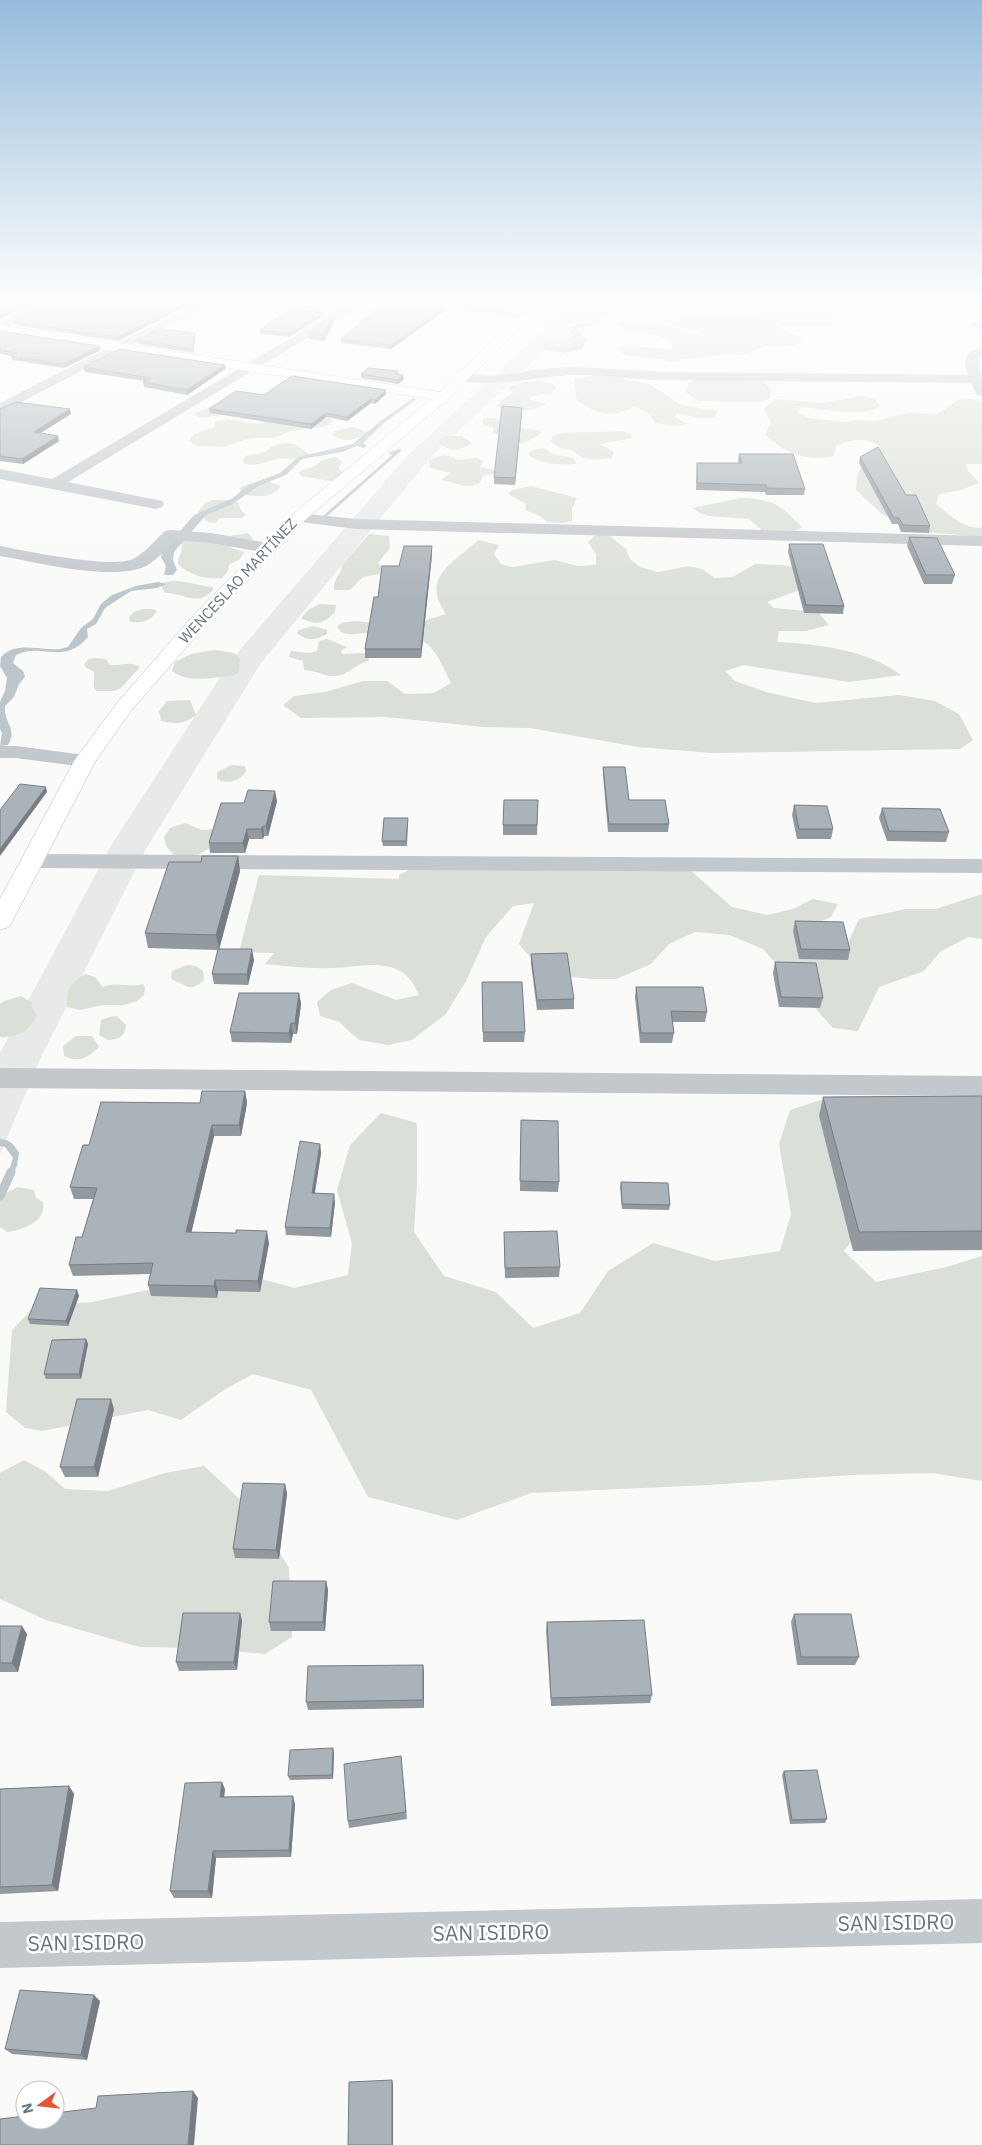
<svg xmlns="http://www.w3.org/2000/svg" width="982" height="2145" viewBox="0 0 982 2145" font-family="'IBM Plex Sans',sans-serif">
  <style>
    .built { fill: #e8e9e9 }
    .green { fill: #dadfd7 }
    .water { fill: #bbc7cb }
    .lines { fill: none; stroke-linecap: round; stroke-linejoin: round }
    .stream { stroke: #bbc7cb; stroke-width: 9 }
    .secondary-casing { stroke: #b3babf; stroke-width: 1 }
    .street { fill: #c3c8cc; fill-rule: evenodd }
    .secondary { fill: #fff; fill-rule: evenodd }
    .wall { fill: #929a9f }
    .shaded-wall { fill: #777d82 }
    .building { fill: #aab3b9; stroke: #777d82 }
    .labels { text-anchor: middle; stroke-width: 5; stroke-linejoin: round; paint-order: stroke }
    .far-street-label { font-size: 15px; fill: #657683; stroke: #fff }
    .near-street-label { font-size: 21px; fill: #657683; stroke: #fff }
  </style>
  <rect width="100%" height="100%" fill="#fafaf8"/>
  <path class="built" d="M 564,300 L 584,300 L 564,332 L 431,457 L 261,663 L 146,849 L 42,1055 L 0,1154 L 0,1053 L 112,844 L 232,659 L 408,455 L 544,330 Z"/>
  <path class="green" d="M 257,300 L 323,300 L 340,303 L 360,302 L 364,305 C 358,309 353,313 347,314 C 335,316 269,305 257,300 Z
    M 805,300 L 871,301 C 858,308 839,308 829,318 L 833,326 L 780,326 L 779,330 L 799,336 L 802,342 L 795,345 L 765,346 L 741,355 L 725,354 L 672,361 L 626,355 L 615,349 L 627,346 L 670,349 L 672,344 C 661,333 639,333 624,330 L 618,322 C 632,321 645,319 658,322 C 674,326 687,338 703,332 L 671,324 L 673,317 L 713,314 L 757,314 L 767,309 L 788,308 Z
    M 595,306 L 605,314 L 593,318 L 591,321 L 594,323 L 580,326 L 563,321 L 570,315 L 566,312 L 568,309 L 583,306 Z
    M 566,336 L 576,337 L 581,341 C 572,348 554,358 543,347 L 543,343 L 545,338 Z
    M 593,371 L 620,376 L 624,380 L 648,383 L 681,405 L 717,411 L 715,418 L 698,418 L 676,413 L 675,417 L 687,424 L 674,426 L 656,423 L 647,412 L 634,406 C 613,420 596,414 577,400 L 574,379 L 592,376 Z
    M 704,376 L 763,381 L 771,389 L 770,398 L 760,402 L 698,401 L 686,392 L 688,383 Z
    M 538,381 L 551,383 L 557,387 L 551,393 L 530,397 L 531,400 L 547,404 C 533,412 511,413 496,406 L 506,397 L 513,394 L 508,387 L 526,382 Z
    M 861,396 L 874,398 L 880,406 C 863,418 823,409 801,407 L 798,412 L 808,418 L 845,422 L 858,420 L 874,421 L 909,413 L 937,414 L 960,399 L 972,399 L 982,402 L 982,464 L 966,464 L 968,471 L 979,483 L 961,490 L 939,494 L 936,504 C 950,515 963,529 982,528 L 982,537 L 913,531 L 882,514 L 856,490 C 857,468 862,460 881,448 C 867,436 852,439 836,446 L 834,456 C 805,461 786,455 765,434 L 771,423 L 764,408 L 776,399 L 825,403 Z
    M 218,404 L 329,418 L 332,421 L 327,426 L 291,431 L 273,438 L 251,438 L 223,447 L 197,446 L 189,441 L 194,434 L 215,427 L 214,422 C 239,413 252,433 272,418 L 235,413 L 202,418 L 193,415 C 201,409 209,408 218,404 Z
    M 484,418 L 503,419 L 518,428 L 539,430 L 541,433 C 515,450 519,445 493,433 L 493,428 L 484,425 L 482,421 Z
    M 352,427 L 361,429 L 368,434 C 357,439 343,444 333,435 L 334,431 Z
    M 622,431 L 631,434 L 632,438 L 600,444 L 614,452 L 612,458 C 603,459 592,461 583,458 C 579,456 576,452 573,451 C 563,447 561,451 551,441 L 553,436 L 562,433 Z
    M 445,436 L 462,436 L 472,443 C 460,451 448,453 438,441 Z
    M 285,443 L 295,444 L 309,454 C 299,461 288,458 278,459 C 265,461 256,468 243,463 L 245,456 L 265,452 L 274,445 Z
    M 545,448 L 552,454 L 573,458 L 577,463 C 565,467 536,463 528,454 L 533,450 Z
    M 443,455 L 454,457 L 456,460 L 477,458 L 483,461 L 480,467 L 500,471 L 498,473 L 483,476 C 479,494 453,482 441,480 L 451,473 L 430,468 L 429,460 Z
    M 336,457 L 343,462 L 339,466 L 339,469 L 345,473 L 346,477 L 331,481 L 300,476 L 299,472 C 304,469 311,468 316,465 C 323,460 326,458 336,457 Z
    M 267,481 L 281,486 C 272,500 253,496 239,494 L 241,487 L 249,484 Z
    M 531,486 L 577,498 L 572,509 L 572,521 L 562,523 L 547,522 L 540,516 L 525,510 L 526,504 L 508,494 L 512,490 Z
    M 741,498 C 774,499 780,505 802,527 L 795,531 L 762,530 L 749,519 L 708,516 L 700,513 L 692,508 Z
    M 212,500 L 224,500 L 238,502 L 242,512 L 246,514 L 242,518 L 220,518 L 215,523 L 208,522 L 198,512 L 205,503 Z
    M 200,532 L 229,536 L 248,533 L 253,539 L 229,547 L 244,552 L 240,559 L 229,565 L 228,571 L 222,578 C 204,580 193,575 178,565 C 178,554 184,552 181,540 Z
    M 606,533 L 626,549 L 630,559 L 640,567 L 658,572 L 688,566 L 702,569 L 715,578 L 733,577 L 755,564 L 782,565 L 815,571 L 813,585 L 767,602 L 774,608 L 818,612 L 829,625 L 806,631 L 779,631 L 777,642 C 818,644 868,650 901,675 L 849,682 L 744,665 L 725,671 L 735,681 L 766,692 L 815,703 L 899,695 L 935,701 L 959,714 L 973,740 L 960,749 L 712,753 L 638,747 L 530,728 L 484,727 L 385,717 L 301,718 L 283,705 L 294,696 L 325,692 L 363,681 L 387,681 L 405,694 L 434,693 L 451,683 C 443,667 437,649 421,640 L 424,621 L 446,614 C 420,577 453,564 478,540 L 499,545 L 494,554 L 501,564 L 512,567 L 555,560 L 578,566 L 596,565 L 596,554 L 588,542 L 594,536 Z
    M 369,534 L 389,536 L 390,548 L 378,563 L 383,568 L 379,574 L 363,577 L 350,590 L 334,590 C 333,577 342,575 342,565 Z
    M 171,581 C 186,580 198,586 213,587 L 213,590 C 197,608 183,592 165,593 L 162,588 L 163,583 Z
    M 320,604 L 336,605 L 335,612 C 324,624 316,626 301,618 L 308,610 Z
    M 143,609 L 153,609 L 157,611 C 150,622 142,623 130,622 L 129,617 L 134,612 Z
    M 356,621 L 373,623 L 370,633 C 359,632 344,639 337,627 L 341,623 Z
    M 313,626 L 327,630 L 327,634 C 316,640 307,642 297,633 L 299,630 Z
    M 327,639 L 347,647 L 341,651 L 342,654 L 363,653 L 370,656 L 368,661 C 356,664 348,675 336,676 C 325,677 315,670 304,670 L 303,661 L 289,657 L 291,651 L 309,653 L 317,651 L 319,641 Z
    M 215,650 L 234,653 L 240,659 L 239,672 L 233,676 C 212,677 189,684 172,671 L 175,662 L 191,654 Z
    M 94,658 L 106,659 L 110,665 C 121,667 129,660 140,667 L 121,688 L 115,691 L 96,691 L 94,686 L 94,672 L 85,667 L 85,663 L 89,659 Z
    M 190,700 L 196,715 C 183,725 176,724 161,721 L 159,711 L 167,701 Z
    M 232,765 L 245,766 L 246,772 C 239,781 228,785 217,779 L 217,772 Z
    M 185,823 L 202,830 L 214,829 L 222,841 L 196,856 L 174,855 L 166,846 L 164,837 L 170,828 Z
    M 428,860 L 690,870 L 732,907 L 767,915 L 793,909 L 813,899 L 838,904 L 831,917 L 805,928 L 831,959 L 849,941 L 859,919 L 906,909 L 936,909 L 982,894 L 982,939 L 968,937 L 940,952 L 924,971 L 879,987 L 858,1031 L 833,1028 L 763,949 L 729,935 L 695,932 L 669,944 L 651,964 L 616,979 L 592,979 L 544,974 L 519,944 L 534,903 L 513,906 L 486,937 L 466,981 L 446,1014 L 412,1040 L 388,1045 L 359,1040 L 339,1022 L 320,1016 L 317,1002 L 331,990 L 352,983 L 396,1000 L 419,995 C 402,953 366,967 332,968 C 309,969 287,966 265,964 L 274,953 L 239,952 L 259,875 L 399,879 L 399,875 Z
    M 187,965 L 196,966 L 203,971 L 204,980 C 188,994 188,984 172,980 L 171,976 L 172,971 Z
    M 85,974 L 95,977 L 103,987 C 118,981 128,988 143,984 L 145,988 L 144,995 L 137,1001 L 124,1005 L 103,1005 L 80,1010 L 67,1007 C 67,989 70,983 85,974 Z
    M 21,996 L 32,1003 L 31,1006 L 37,1015 C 29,1030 18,1039 0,1037 L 0,1004 L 4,1001 Z
    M 117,1016 L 126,1025 C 125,1036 119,1040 108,1040 L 99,1035 L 101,1020 L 109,1017 Z
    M 76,1036 L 92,1036 L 99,1047 C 88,1058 79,1063 64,1056 L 63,1046 Z
    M 830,1097 L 880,1203 L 844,1251 L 876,1282 L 946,1267 L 982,1256 L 982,1481 L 932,1473 L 851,1475 L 709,1485 L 531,1493 L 457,1520 L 368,1497 L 311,1390 L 253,1374 L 224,1390 L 181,1420 L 148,1410 L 43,1431 L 25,1428 L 6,1412 L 12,1330 L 35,1306 L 92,1302 L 152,1289 L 248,1275 L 294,1288 L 348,1275 L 352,1244 L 337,1190 L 350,1145 L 381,1113 L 417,1123 L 417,1182 L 414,1232 L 444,1276 L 496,1292 L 533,1328 L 580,1313 L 608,1271 L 653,1243 L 715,1261 L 780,1251 L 791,1214 L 779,1144 L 790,1110 Z
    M 18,1187 L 34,1190 L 36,1198 L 43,1202 C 47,1222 22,1230 7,1232 L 0,1227 L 0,1196 Z
    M 24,1460 L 46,1472 L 65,1489 L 108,1491 L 165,1473 L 204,1466 L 255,1513 L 289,1568 L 292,1637 L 265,1654 L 196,1648 L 139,1647 L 46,1620 L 0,1599 L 0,1473 Z"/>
  <path class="water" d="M 623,304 L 627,304 L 611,312 L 590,326 L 576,328 L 587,341 L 582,349 L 564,353 L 544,349 L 547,346 L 562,349 L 572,346 L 577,340 L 570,332 L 572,327 L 593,320 Z
    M 413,398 L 417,399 L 384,423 L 363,443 L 367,446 L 364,448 L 357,446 L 342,452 L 302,459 L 286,475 L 258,486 L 231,505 L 206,515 L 174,552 L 173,560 L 177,570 L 173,575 L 164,575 L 166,566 L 161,557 L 162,552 L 194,515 L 231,499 L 251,484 L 280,473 L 298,457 L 353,444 L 379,422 Z
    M 399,449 L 402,450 L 326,517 L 323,516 L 392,455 L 388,453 Z
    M 158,582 L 167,584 L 157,588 L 131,591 L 105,608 L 96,624 L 87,629 L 88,637 C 63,666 43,642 16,655 L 13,663 L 23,671 L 25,677 L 19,684 L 14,697 L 5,706 C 3,723 18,728 8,745 L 0,746 L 2,733 L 0,729 L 0,702 L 5,691 L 7,678 L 0,666 L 1,657 C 19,638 47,655 68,647 L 81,628 L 93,619 L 101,604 L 112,595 L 136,586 Z
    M 0,1139 C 10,1140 14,1144 19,1153 L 17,1166 L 9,1182 L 3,1182 L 8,1174 L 13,1158 L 5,1147 L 0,1146 Z"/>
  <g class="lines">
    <path class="stream" d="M 0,1196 L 11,1172"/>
    <defs>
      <path id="secondary" d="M 540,300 L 554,300 L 515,333 L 447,400 L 304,521 L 205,626 L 131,711 L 95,762 L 12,922 L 9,927 L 0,930 L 0,899 L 74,761 L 117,703 L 191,618 L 292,515 L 431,399 L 0,333 L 0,325 L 439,392 L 507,327 Z"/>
    </defs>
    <use href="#secondary" class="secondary-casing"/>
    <path class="street" d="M 47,300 L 64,300 L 0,330 L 0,321 Z
      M 203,300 L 219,300 L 0,413 L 0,403 Z
      M 414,300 L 447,300 L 529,312 L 535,316 L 529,320 L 420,304 Z
      M 343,307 L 349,311 L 347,314 L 68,482 L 162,501 L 164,504 L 162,507 L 156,509 L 0,479 L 0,469 L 52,479 Z
      M 982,321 L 982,329 L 973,328 L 971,325 L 973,322 Z
      M 982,348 L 982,356 L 979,357 L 979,368 L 982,375 L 982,396 L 977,395 L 971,383 C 870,382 768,381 667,380 C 634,380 602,374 569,375 C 549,376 468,391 457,377 L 464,373 L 492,376 L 550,368 L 581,367 L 664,372 L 968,375 C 962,358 965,352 982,348 Z
      M 298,513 L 357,519 L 982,536 L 982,546 L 357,529 L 292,521 L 290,518 L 292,515 Z
      M 171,530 L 211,533 L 268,543 L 274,544 L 276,548 L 274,552 L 268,553 L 211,543 L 175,540 C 166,549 157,560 146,566 C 113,582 36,562 0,556 L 0,546 C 27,551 111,569 133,559 C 145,553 155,540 165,531 Z
      M 0,746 L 16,746 L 85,755 L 92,757 L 96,761 L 92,765 L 85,767 L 16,758 L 0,758 Z
      M 32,854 L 982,859 L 982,873 L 32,868 L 24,866 L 20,861 L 24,856 Z
      M 0,1068 L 982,1076 L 982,1096 L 0,1088 Z
      M 982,1899 L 982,1943 L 0,1968 L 0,1922 Z"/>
    <use href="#secondary" class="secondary"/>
  </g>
  <path class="wall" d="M 712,300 L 733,300 L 733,301 Z
    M 192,304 L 118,341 L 14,325 L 14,322 Z
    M 446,306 L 446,310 L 391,349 L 341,343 L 341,339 Z
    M 323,313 L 323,316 L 289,337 L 261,334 L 260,330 Z
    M 332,318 L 333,325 L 324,341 L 309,339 L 308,332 Z
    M 0,331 L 99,346 L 100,350 L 64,368 L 12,360 L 11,356 L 0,354 Z
    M 195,333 L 195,337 L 193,353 L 138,344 L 137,340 Z
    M 84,367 L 225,369 L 187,395 L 144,387 L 143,382 L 145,381 L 85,372 Z
    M 398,371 L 398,374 L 404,379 L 398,384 L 361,378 L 361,374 Z
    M 386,394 L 375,404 L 371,403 L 347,421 L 326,417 L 311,429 L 210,413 L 209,409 L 264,395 Z
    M 522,408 L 515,485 L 494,484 L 494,477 Z
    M 0,409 L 71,414 L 41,433 L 59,441 L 23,464 L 0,461 Z
    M 739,454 L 805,489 L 804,495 L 766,495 L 765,492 L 696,490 L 697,463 L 739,463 L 738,461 Z
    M 860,457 L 906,495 L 930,526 L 929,533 L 901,532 L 898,524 L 892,524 L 859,463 Z
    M 909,537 L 955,575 L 952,584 L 924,584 L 907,546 Z
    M 789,544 L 844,606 L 843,614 L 804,613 L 788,552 Z
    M 432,555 L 421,658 L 365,658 L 365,649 L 378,597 L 399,566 Z
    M 603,767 L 629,800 L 669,824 L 668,832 L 608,832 L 603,775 Z
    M 538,800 L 537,835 L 503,835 L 503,825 Z
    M 277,801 L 268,836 L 264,836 L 263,839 L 249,839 L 245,853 L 210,853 L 209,843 L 244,803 Z
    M 794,805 L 833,829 L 831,839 L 797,839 L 792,815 Z
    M 882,808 L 949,832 L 946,842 L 887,841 L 879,818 Z
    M 408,823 L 407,846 L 383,846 L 382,841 Z
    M 238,856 L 240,871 L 219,949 L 254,960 L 248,985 L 214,984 L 212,974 L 218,950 L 148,948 L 145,933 L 201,862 Z
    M 795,921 L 850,950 L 848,960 L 799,959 L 793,931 Z
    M 531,954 L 574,999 L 574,1009 L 537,1010 L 531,964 Z
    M 775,962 L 823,998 L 820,1008 L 779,1007 L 773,973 Z
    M 482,982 L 525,1032 L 524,1042 L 483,1042 Z
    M 636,987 L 707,1012 L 705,1022 L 672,1022 L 674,1033 L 672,1043 L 640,1043 L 635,997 Z
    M 299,993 L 301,1004 L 297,1034 L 293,1034 L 291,1043 L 232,1042 L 230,1032 Z
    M 245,1091 L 247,1103 L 241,1136 L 214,1136 L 191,1232 L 269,1243 L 260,1292 L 218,1291 L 217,1298 L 151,1296 L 148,1285 L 150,1274 L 73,1276 L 69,1265 L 82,1237 L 93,1199 L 74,1199 L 70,1187 L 200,1103 Z
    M 982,1096 L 982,1250 L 853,1251 L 819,1116 L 823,1097 Z
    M 521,1120 L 559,1182 L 558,1192 L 520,1191 Z
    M 320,1144 L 321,1153 L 315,1193 L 335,1202 L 331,1237 L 286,1235 L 285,1227 Z
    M 621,1182 L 670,1205 L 669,1210 L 622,1209 L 620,1187 Z
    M 504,1232 L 560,1267 L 559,1277 L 505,1278 Z
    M 77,1290 L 79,1296 L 68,1326 L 30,1324 L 28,1319 Z
    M 86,1339 L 88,1344 L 81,1379 L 46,1379 L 44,1374 Z
    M 114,1409 L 98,1477 L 65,1477 L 60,1467 Z
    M 285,1484 L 287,1494 L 279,1559 L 235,1558 L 233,1549 Z
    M 326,1581 L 328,1590 L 325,1631 L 271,1631 L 269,1622 Z
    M 240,1613 L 242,1621 L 237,1670 L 179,1671 L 176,1662 Z
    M 794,1614 L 859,1657 L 855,1665 L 797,1665 L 791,1622 Z
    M 547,1622 L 652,1695 L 650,1703 L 551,1706 L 546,1630 Z
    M 0,1626 L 27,1634 L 18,1672 L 0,1672 Z
    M 423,1665 L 424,1673 L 424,1708 L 308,1710 L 306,1702 Z
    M 334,1752 L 333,1779 L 290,1780 L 288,1776 Z
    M 401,1756 L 407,1819 L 349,1828 L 348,1821 Z
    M 784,1771 L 827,1819 L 825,1823 L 790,1824 L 782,1775 Z
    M 69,1786 L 74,1794 L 58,1891 L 0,1894 L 0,1789 Z
    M 225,1789 L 224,1797 L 295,1804 L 291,1857 L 216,1858 L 212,1898 L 174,1898 L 170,1891 Z
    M 100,2001 L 87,2060 L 12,2054 L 5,2049 Z"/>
  <path class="shaded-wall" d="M 33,300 L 42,300 L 0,319 L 0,315 Z
    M 191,300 L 197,300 L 118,341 L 117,337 Z
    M 446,306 L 446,310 L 391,349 L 391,345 Z
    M 323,313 L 323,316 L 289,337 L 288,333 Z
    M 332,318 L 333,325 L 324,341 L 323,334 Z
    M 195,333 L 195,337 L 193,353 L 193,349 Z
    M 99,346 L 100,350 L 64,368 L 64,364 Z
    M 225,365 L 225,369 L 187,395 L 186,390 Z
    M 403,375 L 404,379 L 398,384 L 398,380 Z
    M 386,390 L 386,394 L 375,404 L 375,400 Z
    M 371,399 L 371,403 L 347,421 L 346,417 Z
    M 522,408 L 522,414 L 515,485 L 515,478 Z
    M 70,409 L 71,414 L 35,436 L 34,432 Z
    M 326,413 L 326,417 L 311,429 L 311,424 Z
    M 58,436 L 59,441 L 23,464 L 22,459 Z
    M 432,546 L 432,555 L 421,658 L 421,649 Z
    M 46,787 L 47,792 L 0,856 L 0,849 Z
    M 275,791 L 277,801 L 268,836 L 266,826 Z
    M 263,826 L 264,836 L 263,839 L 261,829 Z
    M 247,829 L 249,839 L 245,853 L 243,843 Z
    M 238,856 L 240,871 L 219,950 L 216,935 Z
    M 252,949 L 254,960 L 248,985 L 247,974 Z
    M 299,993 L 301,1004 L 297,1034 L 295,1023 Z
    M 291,1023 L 293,1034 L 291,1043 L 289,1033 Z
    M 245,1091 L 247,1103 L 241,1136 L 239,1125 Z
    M 212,1125 L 214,1136 L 189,1243 L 186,1232 Z
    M 320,1144 L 321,1153 L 313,1202 L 312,1193 Z
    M 334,1194 L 335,1202 L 331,1237 L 330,1228 Z
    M 267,1231 L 269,1243 L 260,1292 L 258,1281 Z
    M 215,1280 L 218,1291 L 217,1298 L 214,1286 Z
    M 77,1290 L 79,1296 L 68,1326 L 66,1321 Z
    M 86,1339 L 88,1344 L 81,1379 L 79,1374 Z
    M 111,1399 L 114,1409 L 98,1477 L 94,1467 Z
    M 285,1484 L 287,1494 L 279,1559 L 276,1550 Z
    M 326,1581 L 328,1590 L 325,1631 L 323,1622 Z
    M 240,1613 L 242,1621 L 237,1670 L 234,1662 Z
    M 22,1626 L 27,1634 L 18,1672 L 12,1663 Z
    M 423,1665 L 424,1673 L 424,1708 L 423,1700 Z
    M 333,1748 L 334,1752 L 333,1779 L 332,1775 Z
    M 222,1782 L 225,1789 L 223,1805 L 220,1797 Z
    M 69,1786 L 74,1794 L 58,1891 L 52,1885 Z
    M 293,1796 L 295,1804 L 291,1857 L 289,1850 Z
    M 213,1851 L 216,1858 L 212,1898 L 208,1891 Z
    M 94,1995 L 100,2001 L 87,2060 L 81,2055 Z
    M 392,2080 L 393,2084 L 393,2145 L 392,2145 Z
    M 193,2091 L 198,2098 L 194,2145 L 188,2145 Z"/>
  <path class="building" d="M 0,300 L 33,300 L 0,315 Z
    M 58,300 L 191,300 L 117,337 L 14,322 Z
    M 388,300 L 407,300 L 446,306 L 391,345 L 341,339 Z
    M 290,309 L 323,313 L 288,333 L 260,330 Z
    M 332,318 L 323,334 L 308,332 Z
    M 159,329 L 195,333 L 193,349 L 137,340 Z
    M 0,331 L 99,346 L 64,364 L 11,356 L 17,353 L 0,350 Z
    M 119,349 L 225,365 L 186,390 L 143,382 L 151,378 L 84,367 Z
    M 368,368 L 398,371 L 395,374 L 403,375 L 398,380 L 361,374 Z
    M 292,376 L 386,390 L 375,400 L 371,399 L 346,417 L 326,413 L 311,424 L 209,409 L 236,391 L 264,395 Z
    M 16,402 L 70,409 L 34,432 L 58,436 L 22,459 L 0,456 L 0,409 Z
    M 502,406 L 522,408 L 515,478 L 494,477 Z
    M 878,447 L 906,495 L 916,495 L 930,526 L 903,525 L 899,518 L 894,518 L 860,457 Z
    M 739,454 L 793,454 L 805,489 L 767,488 L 766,485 L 697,483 L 697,463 L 742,463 Z
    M 909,537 L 937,538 L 955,575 L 926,575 Z
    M 789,544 L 823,544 L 844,606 L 806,605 Z
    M 404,546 L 432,546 L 421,649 L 365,649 L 374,597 L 378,597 L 382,566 L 399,566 Z
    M 603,767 L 625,767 L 629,800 L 665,800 L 669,824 L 609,824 Z
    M 20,784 L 46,787 L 0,849 L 0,810 Z
    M 248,790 L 275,791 L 266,826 L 263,826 L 261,829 L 247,829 L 243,843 L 209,843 L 221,803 L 244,803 Z
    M 504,800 L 538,800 L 537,825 L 503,825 Z
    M 794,805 L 827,806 L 833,829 L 799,829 Z
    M 882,808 L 940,809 L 949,832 L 889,831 Z
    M 384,818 L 408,818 L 406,841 L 382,841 Z
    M 202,856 L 238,856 L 216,935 L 145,933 L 169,862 L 201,862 Z
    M 795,921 L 843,922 L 850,950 L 801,949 Z
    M 218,949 L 252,949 L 247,974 L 212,974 Z
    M 567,953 L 574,999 L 537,1000 L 531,954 Z
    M 775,962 L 816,963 L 823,998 L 781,997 Z
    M 482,982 L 522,982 L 525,1032 L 483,1032 Z
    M 636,987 L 703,987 L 707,1012 L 671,1011 L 674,1033 L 641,1033 Z
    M 239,993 L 299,993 L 295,1023 L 291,1023 L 289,1033 L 230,1032 Z
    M 202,1091 L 245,1091 L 239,1125 L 212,1125 L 186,1232 L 236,1233 L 236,1230 L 267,1231 L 258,1281 L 215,1280 L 214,1286 L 148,1285 L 153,1263 L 69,1265 L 76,1237 L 82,1237 L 97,1188 L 70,1187 L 83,1145 L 89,1145 L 101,1102 L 200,1103 Z
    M 982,1096 L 982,1231 L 859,1232 L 823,1097 Z
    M 521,1120 L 558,1121 L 559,1182 L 520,1181 Z
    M 300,1141 L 320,1144 L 312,1193 L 334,1194 L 330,1228 L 285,1227 Z
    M 621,1182 L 668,1183 L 670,1205 L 622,1204 Z
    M 557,1231 L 560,1267 L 505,1268 L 504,1232 Z
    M 40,1288 L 77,1290 L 66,1321 L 28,1319 Z
    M 86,1339 L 79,1374 L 44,1374 L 52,1340 Z
    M 77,1399 L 111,1399 L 94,1467 L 60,1467 Z
    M 243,1483 L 285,1484 L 276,1550 L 233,1549 Z
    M 273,1581 L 326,1581 L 323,1622 L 269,1622 Z
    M 183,1613 L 240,1613 L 234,1662 L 176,1662 Z
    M 794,1614 L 851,1614 L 859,1657 L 801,1657 Z
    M 644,1620 L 652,1695 L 551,1698 L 547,1622 Z
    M 0,1626 L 22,1626 L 12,1663 L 0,1663 Z
    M 423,1665 L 423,1700 L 306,1702 L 308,1666 Z
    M 333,1748 L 332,1775 L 288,1776 L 290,1750 Z
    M 401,1756 L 406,1812 L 348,1821 L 344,1764 Z
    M 817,1770 L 827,1819 L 792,1820 L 784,1771 Z
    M 222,1782 L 220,1797 L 293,1796 L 289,1850 L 213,1851 L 208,1891 L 170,1891 L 185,1783 Z
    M 69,1786 L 52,1885 L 0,1887 L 0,1789 Z
    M 20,1990 L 94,1995 L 81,2055 L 5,2049 Z
    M 392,2080 L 392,2145 L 348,2145 L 349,2082 Z
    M 193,2091 L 188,2145 L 0,2145 L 0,2119 L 25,2116 L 25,2120 L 55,2120 L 55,2113 L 96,2108 L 98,2096 Z"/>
  <linearGradient id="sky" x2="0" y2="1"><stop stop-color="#96bcdc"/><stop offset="0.5" stop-color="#fdfdfc"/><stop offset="1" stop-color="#fdfdfc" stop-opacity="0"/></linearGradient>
  <rect width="982" height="601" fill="url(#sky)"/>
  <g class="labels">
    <g class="far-street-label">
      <text transform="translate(238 581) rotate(-47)" y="5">WENCESLAO MARTÍNEZ</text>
    </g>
    <g class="near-street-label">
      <text transform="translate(896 1923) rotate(-1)" y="7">SAN ISIDRO</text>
      <text transform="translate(491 1933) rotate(-1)" y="7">SAN ISIDRO</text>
      <text transform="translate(86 1943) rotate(-1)" y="7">SAN ISIDRO</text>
    </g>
  </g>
  <g transform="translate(40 2105) rotate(255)"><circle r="24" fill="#ffffff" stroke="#c1c8cd"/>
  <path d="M0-4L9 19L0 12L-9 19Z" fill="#e4572e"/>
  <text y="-8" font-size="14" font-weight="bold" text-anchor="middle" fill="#657683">N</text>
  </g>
</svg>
